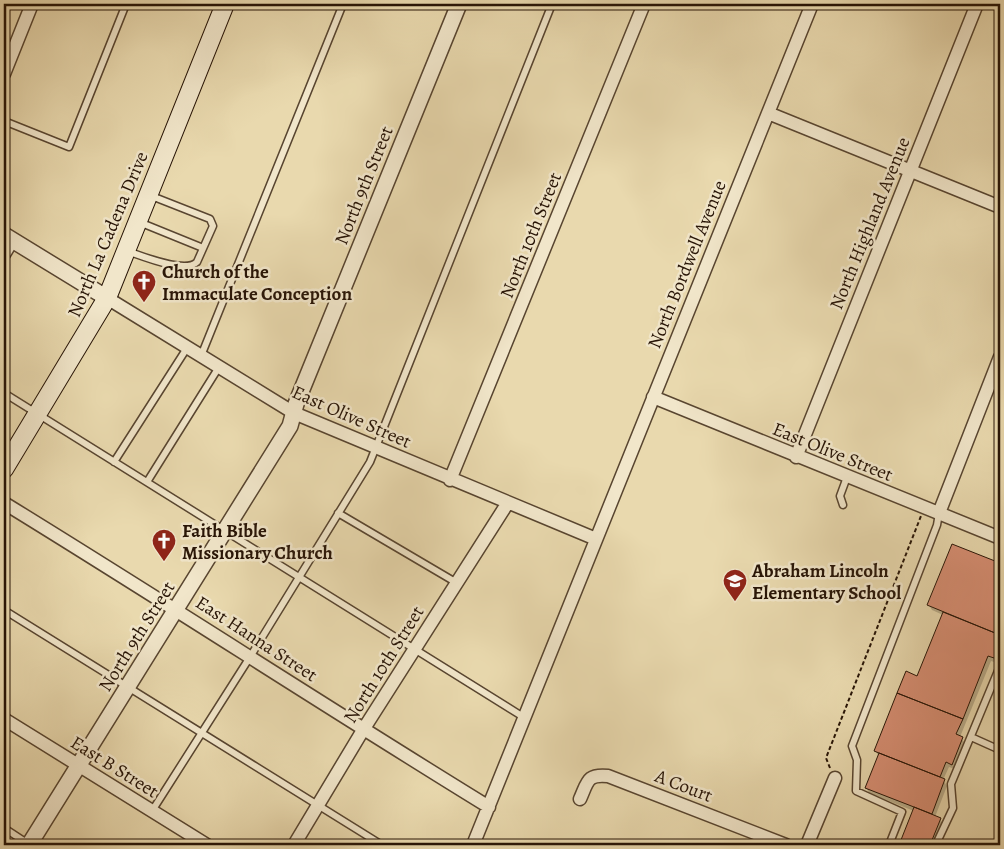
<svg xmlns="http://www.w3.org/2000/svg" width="1004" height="849" viewBox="0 0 1004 849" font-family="Alegreya,serif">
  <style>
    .shadow { fill: #0003 }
    .building { fill: #d78e73; stroke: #271406 }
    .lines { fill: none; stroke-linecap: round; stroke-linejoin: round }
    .service-casing { stroke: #584530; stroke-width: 9 }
    .minor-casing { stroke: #584530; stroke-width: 15 }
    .tertiary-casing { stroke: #584530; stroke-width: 18 }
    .secondary-casing { stroke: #271406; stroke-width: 20 }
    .path { stroke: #271406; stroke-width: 2; stroke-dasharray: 4 2.5; stroke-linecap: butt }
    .service { stroke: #f1e6ca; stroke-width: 6 }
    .minor { stroke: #f1e6ca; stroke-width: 12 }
    .tertiary { stroke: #f1e6ca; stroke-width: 15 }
    .secondary { stroke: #f1e6ca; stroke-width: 18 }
    .labels { text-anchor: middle; stroke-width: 5; stroke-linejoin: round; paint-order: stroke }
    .street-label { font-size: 19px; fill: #271406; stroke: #f1e6ca }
    .poi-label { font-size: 19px; font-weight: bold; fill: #271406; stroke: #f1e6ca; text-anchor: start }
  </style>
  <rect width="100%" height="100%" fill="#e9d9ae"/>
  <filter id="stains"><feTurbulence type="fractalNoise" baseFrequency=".004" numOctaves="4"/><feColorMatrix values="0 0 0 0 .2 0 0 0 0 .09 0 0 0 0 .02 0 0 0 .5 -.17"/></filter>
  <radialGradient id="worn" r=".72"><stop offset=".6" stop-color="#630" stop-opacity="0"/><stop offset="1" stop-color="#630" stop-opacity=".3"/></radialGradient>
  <path class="shadow" d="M 953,545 L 1000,564 L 1000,655 L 997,663 L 991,661 L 960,737 L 965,743 L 955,769 L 949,767 L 943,780 L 947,786 L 935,817 L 940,819 L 943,824 L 935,845 L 900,845 L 914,811 L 869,793 L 866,787 L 879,756 L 875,751 L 918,677 L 943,615 L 932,610 L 929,605 Z"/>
  <path class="building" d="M 952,544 L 1000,563 L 1000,635 L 927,605 Z
    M 943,612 L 1000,635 L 1000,643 L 994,658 L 988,656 L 963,719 L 897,693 L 906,671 L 917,676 Z
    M 897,693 L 963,719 L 956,734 L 963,737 L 952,765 L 946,762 L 940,777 L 874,751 Z
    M 879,753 L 945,779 L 932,814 L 865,788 Z
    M 914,807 L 941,818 L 930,845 L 899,845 Z"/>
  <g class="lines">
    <defs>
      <path id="service" d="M 4,121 L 69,147 L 126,4
        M 139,222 L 203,248
        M 127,251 C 142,256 185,274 197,262 L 213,226 L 210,219 L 149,195
        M 4,260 L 15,242
        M 201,356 L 343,4
        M 4,393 L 525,718
        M 114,462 L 187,348
        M 147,482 L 219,367
        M 843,505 L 840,496 L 847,477
        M 338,513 L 457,583
        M 4,610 L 382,845
        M 971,737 L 1000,750
        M 152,811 L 250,657 L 370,462 L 552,4
        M 4,828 L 30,845
        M 889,845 L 902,812 L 856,791 L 857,760 L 852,746 L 937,525 L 939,513
        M 941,845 L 938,840 L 953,808 L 951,784 L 1000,666"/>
      <path id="minor" d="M 4,74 L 32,4
        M 768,113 L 1000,207
        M 107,298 L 294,413 L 596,539
        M 653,397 L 1000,538
        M 796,457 L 977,4
        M 450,480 L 644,4
        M 4,503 C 167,603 326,707 489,807
        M 939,513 L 1000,357
        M 4,719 L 207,845
        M 580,799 C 588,781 587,774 608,776 L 786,845
        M 294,845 L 363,730 L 507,504
        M 473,845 L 812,4
        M 807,845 L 835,778"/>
      <path id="tertiary" d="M 4,235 L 107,298
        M 29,845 L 290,426 L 296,404 L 459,4"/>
      <path id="secondary" d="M 4,469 L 107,298 L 225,4"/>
    </defs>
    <use href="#service" class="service-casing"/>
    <use href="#minor" class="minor-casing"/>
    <use href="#tertiary" class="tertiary-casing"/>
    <use href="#secondary" class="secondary-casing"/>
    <path class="path" d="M 830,768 L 826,758 L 921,516"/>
    <use href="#service" class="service"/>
    <use href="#minor" class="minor"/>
    <use href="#tertiary" class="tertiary"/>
    <use href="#secondary" class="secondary"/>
  </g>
  <defs>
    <symbol id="church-pin" viewBox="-11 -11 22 30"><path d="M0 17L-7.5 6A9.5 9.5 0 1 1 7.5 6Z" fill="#8f2418" stroke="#f1e6ca"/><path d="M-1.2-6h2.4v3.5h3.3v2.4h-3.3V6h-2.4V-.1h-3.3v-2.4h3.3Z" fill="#fff"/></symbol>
    <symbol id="school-pin" viewBox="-11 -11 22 30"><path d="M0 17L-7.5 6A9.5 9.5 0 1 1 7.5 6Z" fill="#8f2418" stroke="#f1e6ca"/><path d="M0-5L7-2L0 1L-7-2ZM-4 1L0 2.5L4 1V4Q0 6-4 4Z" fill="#fff"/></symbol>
  </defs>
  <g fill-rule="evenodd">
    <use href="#church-pin" x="130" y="268" width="28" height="38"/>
    <use href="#church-pin" x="150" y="527" width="28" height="38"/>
    <use href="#school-pin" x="721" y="567" width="28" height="38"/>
  </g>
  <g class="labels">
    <g class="street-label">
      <text transform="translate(363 185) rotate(-68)" y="7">North 9th Street</text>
      <text transform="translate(869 223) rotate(-68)" y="7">North Highland Avenue</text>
      <text transform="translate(107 234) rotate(-67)" y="7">North La Cadena Drive</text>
      <text transform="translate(530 235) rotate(-68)" y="7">North 10th Street</text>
      <text transform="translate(686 264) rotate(-68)" y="7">North Bordwell Avenue</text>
      <text transform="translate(352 416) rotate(24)" y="7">East Olive Street</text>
      <text transform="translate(833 451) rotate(22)" y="7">East Olive Street</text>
      <text transform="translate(136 636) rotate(-58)" y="7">North 9th Street</text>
      <text transform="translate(257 638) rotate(33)" y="7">East Hanna Street</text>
      <text transform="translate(383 664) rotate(-58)" y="7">North 10th Street</text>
      <text transform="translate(115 766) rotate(32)" y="7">East B Street</text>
      <text transform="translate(684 785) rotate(21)" y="7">A Court</text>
    </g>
    <g class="poi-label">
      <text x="162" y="278">Church of the<tspan x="162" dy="22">Immaculate Conception</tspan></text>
      <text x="182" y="537">Faith Bible<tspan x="182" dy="22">Missionary Church</tspan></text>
      <text x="752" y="577">Abraham Lincoln<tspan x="752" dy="22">Elementary School</tspan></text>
    </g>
  </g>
  <rect width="1004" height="849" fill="none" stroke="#e9d9ae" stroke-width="20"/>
  <rect x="5" y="5" width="994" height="839" fill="none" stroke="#271406" stroke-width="2.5"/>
  <rect x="10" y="10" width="984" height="829" fill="none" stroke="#271406"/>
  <rect width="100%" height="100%" filter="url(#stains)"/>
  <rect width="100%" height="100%" fill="url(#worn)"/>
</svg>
